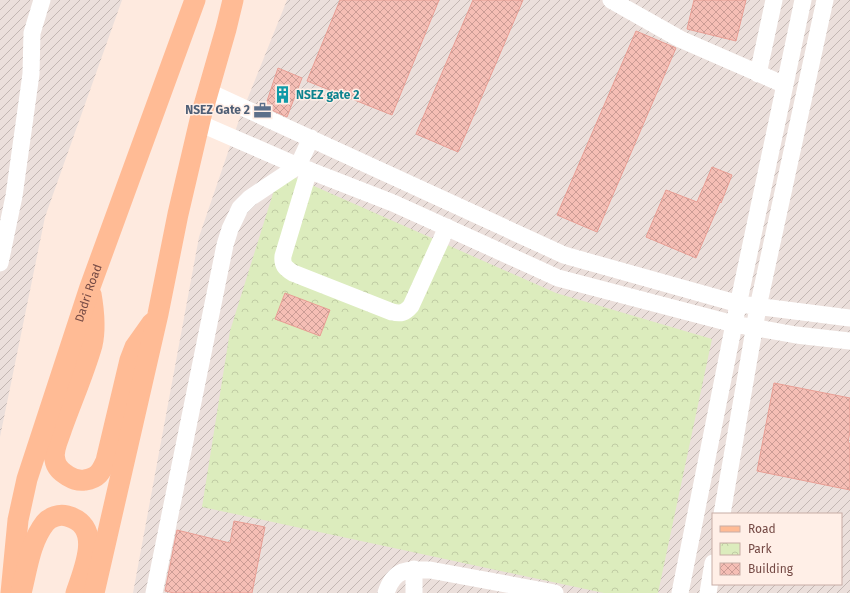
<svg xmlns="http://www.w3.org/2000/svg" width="850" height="593" viewBox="0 0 850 593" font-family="'Fira Sans',sans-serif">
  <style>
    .industrial { fill: url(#industrial-furrows); fill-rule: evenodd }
    .park { fill: url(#park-crowns) }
    .building { fill: url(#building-cross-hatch); stroke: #e89e94 }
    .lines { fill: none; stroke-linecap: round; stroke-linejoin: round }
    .minor { stroke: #fff; stroke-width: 17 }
    .major { stroke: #ffbb95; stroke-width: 21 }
    .labels { text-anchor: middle; stroke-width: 3; stroke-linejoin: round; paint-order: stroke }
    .culture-label { font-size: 12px; font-weight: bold; fill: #0d838f; stroke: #ffefe7; text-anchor: start }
    .service-label { font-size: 12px; font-weight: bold; fill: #4e5e75; stroke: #ffefe7; text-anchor: end }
    .street-label { font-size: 12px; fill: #754a45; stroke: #ffefe7 }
  </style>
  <defs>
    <pattern id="industrial-furrows" width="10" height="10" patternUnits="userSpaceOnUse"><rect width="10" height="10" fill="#ebdfdb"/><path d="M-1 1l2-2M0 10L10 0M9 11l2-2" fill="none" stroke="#c3b7b3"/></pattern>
    <pattern id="park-crowns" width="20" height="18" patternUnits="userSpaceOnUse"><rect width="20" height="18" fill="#dcecbd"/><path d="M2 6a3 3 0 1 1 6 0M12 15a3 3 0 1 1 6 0" fill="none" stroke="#c0cca4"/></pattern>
    <pattern id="building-cross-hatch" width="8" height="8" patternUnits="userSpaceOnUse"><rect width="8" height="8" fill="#f5beb5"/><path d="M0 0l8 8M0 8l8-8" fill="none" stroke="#cb9c95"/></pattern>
  </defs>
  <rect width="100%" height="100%" fill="#feeadf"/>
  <path class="industrial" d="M 0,0 L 122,0 L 45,217 L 0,437 Z
    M 287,0 L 850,0 L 850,593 L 133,593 L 199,237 L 239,120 ZM 713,514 L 841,514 L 841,584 L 713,584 Z"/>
  <path class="park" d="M 280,171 L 556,293 L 712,339 L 658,593 L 604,593 L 202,507 L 230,331 Z"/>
  <path class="building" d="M 340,0 L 439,0 L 392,115 L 307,81 Z
    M 473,0 L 523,0 L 458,152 L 416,134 Z
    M 694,0 L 746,0 L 736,41 L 687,29 Z
    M 636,31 L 676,48 L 597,232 L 557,215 Z
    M 278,68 L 302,78 L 287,117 L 265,107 Z
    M 712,167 L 732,175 L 721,203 L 720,202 L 696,258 L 646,237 L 666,190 L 697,202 Z
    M 285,293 L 330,310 L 320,336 L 275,319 Z
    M 774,383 L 850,398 L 850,431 L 848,443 L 850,443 L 850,490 L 757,471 Z
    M 234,521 L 265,527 L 252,593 L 174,593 L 165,591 L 177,530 L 230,543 Z"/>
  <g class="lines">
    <path class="minor" d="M 611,0 L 680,39 L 785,85
      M 758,74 L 774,0
      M 207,91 L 564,255 L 739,304 L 850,318
      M 199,123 L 298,166 L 393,203 L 558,278 L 734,324 L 796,335 L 850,341
      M 309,170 L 283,256 C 282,265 285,268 293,273 L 392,312 C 401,314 405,313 411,306 L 447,227
      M 0,263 L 14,196 L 31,74 L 32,33 L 42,0
      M 722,514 L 758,307 L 825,0
      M 154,593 L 225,245 L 230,229 L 240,208 L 250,198 L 298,166 L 311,138
      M 386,593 C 394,568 408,569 430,570 L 555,593
      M 414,593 L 414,569
      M 680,593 L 734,324 L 803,0
      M 708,593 L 713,563"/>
    <g class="major">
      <path d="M 91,294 C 94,311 96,328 92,345 C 84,373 72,400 62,428 C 59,438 52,450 55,460 C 56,468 62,472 68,476 C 73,479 80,481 85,480 C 98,478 101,472 106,461 L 130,360 L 135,347 L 152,323"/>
      <path id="s1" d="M 11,593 L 18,520 L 27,479 L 90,287 L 195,0"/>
      <path d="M 21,593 C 27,570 30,542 45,523 C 50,517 59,514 67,516 C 104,526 84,569 76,593"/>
      <path d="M 94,593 L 158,314 L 178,214 L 201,116 L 226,29 L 233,0"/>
    </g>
  </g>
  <defs>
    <symbol id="building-bare" viewBox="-9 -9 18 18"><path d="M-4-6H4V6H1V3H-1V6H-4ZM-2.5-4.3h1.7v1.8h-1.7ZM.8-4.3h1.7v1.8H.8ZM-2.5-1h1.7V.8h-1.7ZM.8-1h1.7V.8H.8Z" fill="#0f9aa8" stroke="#ffefe7" stroke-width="2.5" paint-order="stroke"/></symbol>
    <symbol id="office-bare" viewBox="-9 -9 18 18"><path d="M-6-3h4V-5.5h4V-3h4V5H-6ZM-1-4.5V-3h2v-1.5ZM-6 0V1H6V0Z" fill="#5c6f8a" stroke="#ffefe7" stroke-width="2.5" paint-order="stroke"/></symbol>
  </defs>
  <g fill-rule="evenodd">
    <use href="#building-bare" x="270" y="82" width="25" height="25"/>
    <use href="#office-bare" x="250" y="98" width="25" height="25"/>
  </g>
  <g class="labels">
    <g class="culture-label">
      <text x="296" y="99">NSEZ gate 2</text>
    </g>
    <g class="service-label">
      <text x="250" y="114">NSEZ Gate 2</text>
    </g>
    <g class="street-label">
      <text dy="4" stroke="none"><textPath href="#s1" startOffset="311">Dadri Road</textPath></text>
    </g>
  </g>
  <rect x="712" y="513" width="130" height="72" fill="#ffefe7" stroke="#c8ada6"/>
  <rect x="720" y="526" width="20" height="6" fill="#ffbb95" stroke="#c8ada6"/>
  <text x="748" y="533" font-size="12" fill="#754a45">Road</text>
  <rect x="720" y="543" width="20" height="12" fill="url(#park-crowns)" stroke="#c8ada6"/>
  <text x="748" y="553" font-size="12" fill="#754a45">Park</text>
  <rect x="720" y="563" width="20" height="12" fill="url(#building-cross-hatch)" stroke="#c8ada6"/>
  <text x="748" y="573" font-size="12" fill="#754a45">Building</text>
</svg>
